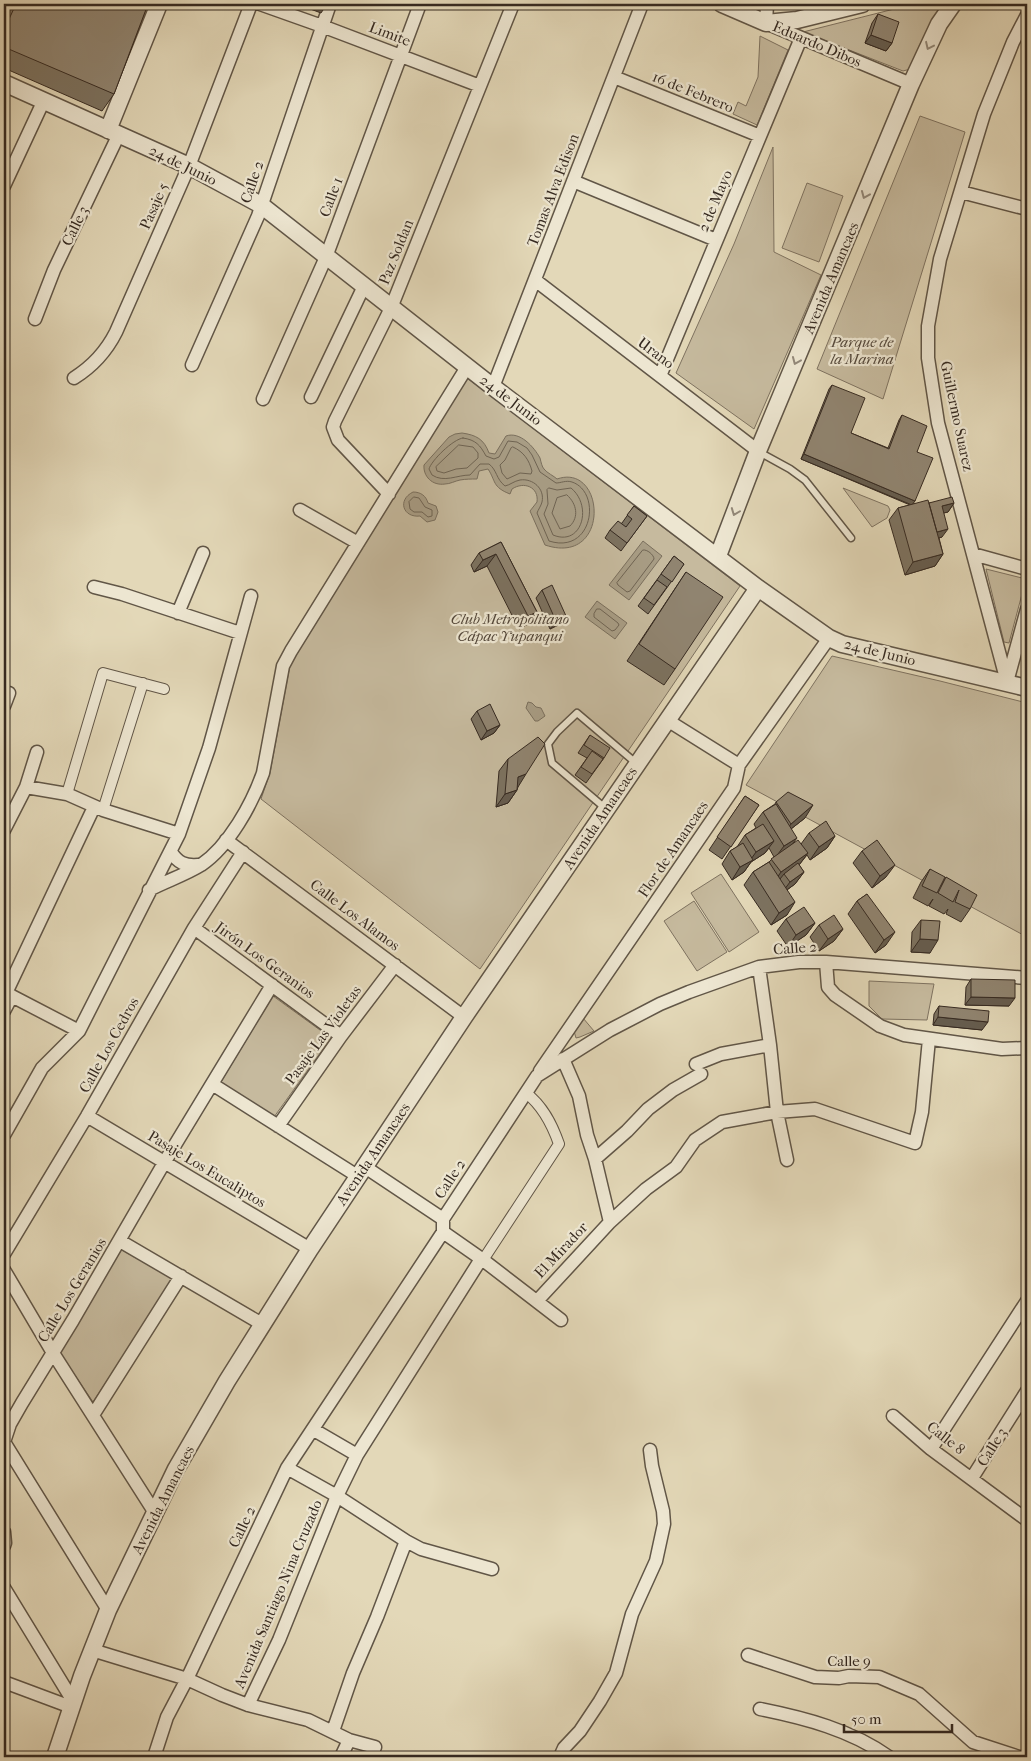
<svg xmlns="http://www.w3.org/2000/svg" width="1031" height="1761" viewBox="0 0 1031 1761" font-family="'IM FELL French Canon',serif">
  <style>
    .green { fill: #c6ba9e; stroke: #7e7260 }
    .water { fill: #a89d85; stroke: #7a6f5d }
    .lines { fill: none; stroke-linecap: round; stroke-linejoin: round }
    .shore { stroke: #6f6453; stroke-width: 1 }
    .service-casing { stroke: #615647; stroke-width: 9 }
    .pedestrian-casing { stroke: #615647; stroke-width: 12 }
    .minor-casing { stroke: #615647; stroke-width: 15 }
    .tertiary-casing { stroke: #615647; stroke-width: 19 }
    .service { stroke: #ede6d1; stroke-width: 6 }
    .pedestrian { stroke: #ede6d1; stroke-width: 10 }
    .minor { stroke: #ede6d1; stroke-width: 12 }
    .tertiary { stroke: #ede6d1; stroke-width: 16 }
    .wall { fill: #7c7260; stroke: #362a21 }
    .shaded-wall { fill: #655c4e; stroke: #362a21 }
    .building { fill: #908470; stroke: #362a21 }
    .oneway { stroke: #928879 }
    .labels { text-anchor: middle; stroke-width: 4.5; stroke-linejoin: round; paint-order: stroke }
    .street-label { font-size: 15px; fill: #362a21; stroke: #ede6d1 }
    .park-label { font-size: 15px; font-style: italic; fill: #53473a; stroke: #ede6d1 }
  </style>
  <rect width="100%" height="100%" fill="#e3d8b8"/>
  <filter id="stains"><feTurbulence type="fractalNoise" baseFrequency=".004" numOctaves="4"/><feColorMatrix values="0 0 0 0 .2 0 0 0 0 .09 0 0 0 0 .02 0 0 0 .5 -.17"/></filter>
  <radialGradient id="worn" r=".72"><stop offset=".6" stop-color="#630" stop-opacity="0"/><stop offset="1" stop-color="#630" stop-opacity=".3"/></radialGradient>
  <path class="green" d="M 914,4 L 944,4 L 914,68 L 903,71 L 803,32 Z
    M 760,36 L 788,50 L 757,125 L 733,114 L 738,102 L 746,106 L 758,77 Z
    M 920,116 L 965,132 L 883,399 L 817,369 Z
    M 773,147 L 774,252 L 821,275 L 754,429 L 676,373 L 734,244 Z
    M 807,183 L 843,196 L 819,262 L 782,248 Z
    M 467,378 L 740,586 L 480,969 L 261,799 L 270,773 L 290,665 Z
    M 843,488 L 888,506 L 890,510 L 887,518 L 872,527 Z
    M 986,569 L 1026,579 L 1009,643 L 1004,642 Z
    M 832,656 L 940,681 L 1027,703 L 1027,937 L 746,785 Z
    M 721,874 L 759,932 L 729,952 L 691,893 Z
    M 694,901 L 727,952 L 697,971 L 664,921 Z
    M 869,981 L 934,984 L 927,1020 L 882,1019 L 869,1006 Z
    M 273,996 L 331,1038 L 274,1117 L 221,1082 Z
    M 583,1018 L 594,1031 L 580,1037 L 576,1038 L 574,1031 Z
    M 120,1249 L 173,1279 L 93,1402 L 60,1353 Z"/>
  <path class="water" d="M 462,433 C 476,435 484,439 489,453 L 495,454 L 506,436 C 520,431 534,447 540,458 C 541,462 542,467 544,469 C 547,473 554,476 557,479 C 606,462 611,567 545,545 L 530,511 L 537,502 C 539,487 524,481 512,489 L 510,494 C 492,487 496,481 488,469 L 479,471 L 477,479 C 471,479 466,479 460,480 C 455,481 450,484 445,484 C 432,486 423,476 424,465 L 449,437 L 455,434 Z
    M 413,492 C 421,492 426,496 428,503 L 436,506 L 438,512 L 435,520 L 427,522 L 420,516 C 403,518 397,500 413,492 Z
    M 643,541 L 662,556 L 629,600 L 609,585 Z
    M 597,601 L 627,623 L 615,639 L 585,617 Z
    M 528,702 L 532,703 L 536,707 L 541,708 L 545,716 L 538,721 L 535,721 L 526,708 Z"/>
  <g class="lines">
    <path class="shore" d="M 463,438 C 476,440 480,445 486,456 L 494,459 L 499,457 L 508,441 L 517,442 L 527,448 L 532,455 L 540,472 L 556,483 C 561,483 566,480 572,482 C 602,492 593,555 549,541 L 537,513 C 538,510 541,506 542,502 C 545,489 533,478 520,480 C 514,481 510,485 505,486 C 496,479 497,470 489,464 L 480,464 L 470,475 C 457,475 444,483 432,475 L 429,469 C 431,461 453,439 463,438 Z
      M 459,445 L 473,447 L 478,453 L 478,458 L 467,468 L 456,469 L 444,473 L 437,471 L 436,467 Z
      M 513,447 C 524,452 529,460 532,471 L 531,474 L 520,473 L 507,479 L 502,473 L 500,465 L 505,460 L 511,448 Z
      M 549,488 L 557,490 L 571,488 C 593,506 582,547 553,535 L 544,514 L 548,504 L 547,490 Z
      M 567,495 C 577,504 579,517 570,526 L 560,529 L 552,513 L 557,498 Z
      M 414,497 L 419,498 L 425,507 L 432,510 L 432,516 L 428,517 L 422,512 L 414,512 L 410,509 L 409,502 Z
      M 643,550 C 647,549 654,555 654,559 L 630,591 L 627,592 L 618,585 L 617,583 Z
      M 597,609 L 600,609 L 618,623 L 619,625 L 615,630 L 612,631 L 594,617 L 594,614 Z"/>
    <defs>
      <path id="service" d="M 759,452 L 790,469 L 805,480 L 851,538
        M 605,808 L 552,763 L 548,744 L 557,732 L 577,713 L 636,763"/>
      <path id="pedestrian" d="M 67,794 L 103,673 L 164,689
        M 103,810 L 143,683
        M 483,1260 L 559,1144 C 552,1124 543,1106 526,1093"/>
      <path id="minor" d="M 260,4 L 322,26 L 480,86
        M 767,4 L 766,23 L 911,84
        M 614,77 L 760,136
        M 573,181 L 716,240
        M 4,186 L 44,100
        M 961,192 L 1027,209
        M 535,280 L 758,451
        M 35,319 L 54,270 L 119,134
        M 192,365 L 258,216 L 330,4
        M 660,376 L 801,38
        M 74,378 C 93,366 106,352 116,332 L 189,166 L 251,4
        M 493,387 L 642,4
        M 311,397 L 364,286
        M 263,399 L 326,257 L 420,4
        M 389,494 L 338,440 L 333,427 L 335,421 L 391,308 L 513,4
        M 300,510 L 358,543
        M 973,554 L 1027,569
        M 94,587 L 122,594 L 240,633
        M 178,613 L 203,553
        M 1007,682 L 938,423 L 928,358 L 928,326 L 940,259 L 984,114 L 1013,42 L 1027,15
        M 1007,682 L 1027,609
        M 4,706 L 9,693
        M 667,720 L 739,765
        M 26,787 L 67,794 L 103,810 L 179,834
        M 4,830 L 26,787 L 37,752
        M 226,840 L 464,1017
        M 171,852 C 178,863 185,866 198,865
        M 149,890 C 166,881 185,875 201,865 C 229,846 252,804 263,773 L 283,666 L 291,651 L 467,367
        M 194,928 L 341,1036
        M 826,962 L 828,987 L 835,995 L 880,1026 L 904,1035 L 1002,1049 L 1027,1048
        M 759,967 L 770,1045 L 777,1112 L 787,1160
        M 4,992 L 79,1031
        M 6,993 L 94,807
        M 4,1011 L 12,996
        M 563,1059 L 579,1096 L 587,1135 L 595,1159 L 610,1222 L 646,1189 L 676,1167 L 695,1140 L 722,1122 L 777,1112 L 815,1109 L 915,1143 L 922,1112 L 929,1039
        M 696,1064 L 721,1054 L 770,1045
        M 540,1071 L 734,788 L 739,765 L 829,638
        M 212,1084 L 359,1177
        M 87,1116 L 310,1249
        M 278,1126 L 341,1036 L 395,965
        M 4,1135 L 42,1068 L 79,1031 L 179,834 L 209,748 L 251,596
        M 595,1159 L 627,1131 L 648,1109 L 673,1090 L 701,1074
        M 365,1167 L 443,1219
        M 443,1232 L 483,1260 L 561,1320
        M 120,1241 L 262,1324
        M 4,1254 L 87,1116 L 194,928 L 243,852
        M 4,1270 L 53,1353 L 155,1513
        M 537,1301 L 610,1222
        M 93,1415 L 181,1276
        M 893,1416 L 931,1449 L 1027,1520
        M 314,1430 L 357,1455
        M 931,1449 L 1027,1301
        M 287,1468 L 337,1496 L 406,1541 L 421,1549 L 492,1569
        M 972,1478 L 1027,1391
        M 4,1532 L 5,1543 L 4,1546
        M 4,1588 L 73,1701
        M 108,1610 L 4,1442 L 10,1424 L 22,1403 L 73,1320 L 164,1163 L 272,985
        M 92,1650 L 187,1679 L 222,1695 L 248,1705 L 308,1720 L 349,1740 L 375,1747 L 371,1757
        M 748,1655 L 815,1677 L 839,1678 L 849,1676 L 879,1677 L 919,1694 L 973,1742 L 1019,1757
        M 4,1682 L 71,1707
        M 248,1705 L 279,1640 L 337,1496 L 357,1455 L 481,1259
        M 760,1709 C 805,1718 851,1730 889,1757
        M 333,1731 L 353,1673 L 377,1617 L 406,1541
        M 154,1757 L 167,1717 L 187,1679 L 287,1468 L 443,1232 L 443,1219 L 537,1076 L 610,1030 L 660,1004 L 689,992 L 759,967 L 799,962 L 826,962 L 1027,978
        M 341,1757 L 349,1740
        M 560,1757 L 564,1748 L 580,1731 L 600,1701 L 616,1673 L 632,1614 L 656,1561 L 664,1524 L 663,1511 L 652,1466 L 650,1450"/>
      <path id="tertiary" d="M 722,4 L 766,23 L 797,20 L 862,4
        M 4,83 L 189,166 L 261,205 L 493,387 L 758,588 L 829,638 L 842,644 L 1027,688
        M 108,130 L 159,4
        M 718,556 L 758,451 L 911,84 L 939,24 L 953,4
        M 55,1757 L 82,1676 L 108,1610 L 176,1469 L 227,1381 L 310,1249 L 464,1017 L 758,588"/>
    </defs>
    <use href="#service" class="service-casing"/>
    <use href="#pedestrian" class="pedestrian-casing"/>
    <use href="#minor" class="minor-casing"/>
    <use href="#tertiary" class="tertiary-casing"/>
    <use href="#service" class="service"/>
    <use href="#pedestrian" class="pedestrian"/>
    <use href="#minor" class="minor"/>
    <use href="#tertiary" class="tertiary"/>
  </g>
  <path class="wall" d="M 12,4 L 148,4 L 114,94 L 102,111 L 4,68 L 4,21 Z
    M 878,14 L 892,43 L 886,51 L 865,43 L 872,23 Z
    M 832,385 L 851,433 L 888,448 L 899,420 L 902,415 L 917,452 L 915,501 L 912,504 L 929,503 L 954,503 L 948,512 L 943,513 L 942,537 L 939,538 L 943,554 L 935,566 L 905,575 L 889,520 L 898,508 L 910,505 L 801,459 L 829,389 Z
    M 634,506 L 647,516 L 621,551 L 605,538 L 610,530 L 622,523 Z
    M 501,542 L 537,612 L 528,624 L 519,629 L 487,566 L 474,572 L 471,565 L 479,553 Z
    M 674,556 L 684,564 L 648,614 L 638,606 Z
    M 686,572 L 675,669 L 664,685 L 627,661 Z
    M 542,590 L 560,624 L 550,629 L 536,598 Z
    M 477,711 L 500,725 L 494,733 L 481,740 L 471,719 Z
    M 590,735 L 604,758 L 586,783 L 575,775 L 587,758 L 578,753 Z
    M 508,759 L 518,787 L 517,790 L 508,803 L 496,807 L 499,771 Z
    M 745,796 L 759,805 L 722,859 L 709,850 Z
    M 776,802 L 805,818 L 791,829 L 793,844 L 801,844 L 809,833 L 835,836 L 827,848 L 810,860 L 807,855 L 799,865 L 804,872 L 795,884 L 787,890 L 787,915 L 771,925 L 744,885 L 753,872 L 769,862 L 774,857 L 769,848 L 765,853 L 751,862 L 744,872 L 732,880 L 722,864 L 730,851 L 737,847 L 745,835 L 756,828 L 754,824 L 763,812 L 775,804 Z
    M 862,851 L 886,877 L 872,888 L 853,863 Z
    M 930,869 L 941,886 L 946,877 L 970,909 L 961,922 L 946,914 L 948,909 L 944,914 L 929,906 L 933,899 L 928,906 L 913,898 L 921,882 Z
    M 867,894 L 886,945 L 875,953 L 848,914 L 857,901 Z
    M 786,919 L 815,923 L 806,935 L 788,947 L 777,931 Z
    M 921,920 L 930,953 L 911,952 L 912,932 Z
    M 819,925 L 843,929 L 834,941 L 819,951 L 810,937 Z
    M 971,979 L 1009,1006 L 965,1005 L 966,987 Z
    M 939,1006 L 982,1030 L 933,1025 L 934,1014 Z"/>
  <path class="shaded-wall" d="M 297,4 L 327,4 L 321,13 Z
    M 871,35 L 892,43 L 886,51 L 865,43 Z
    M 804,454 L 915,501 L 912,505 L 801,459 Z
    M 954,503 L 948,512 L 936,515 L 942,506 Z
    M 948,529 L 942,537 L 928,541 L 934,533 Z
    M 496,554 L 487,566 L 474,572 L 483,560 Z
    M 943,554 L 935,566 L 905,575 L 913,562 Z
    M 537,612 L 528,624 L 519,629 L 528,616 Z
    M 566,616 L 560,624 L 550,629 L 556,621 Z
    M 500,725 L 494,733 L 481,740 L 487,731 Z
    M 526,774 L 518,787 L 509,789 L 518,777 Z
    M 517,790 L 508,803 L 496,807 L 505,794 Z
    M 813,805 L 805,818 L 782,836 L 791,824 Z
    M 835,836 L 827,848 L 810,860 L 819,847 Z
    M 797,838 L 788,850 L 775,858 L 784,846 Z
    M 774,841 L 765,853 L 751,862 L 744,872 L 732,880 L 740,867 L 749,862 L 756,852 Z
    M 808,853 L 799,865 L 784,874 L 780,879 L 772,885 L 781,872 Z
    M 895,865 L 886,877 L 872,888 L 880,876 Z
    M 804,872 L 795,884 L 781,894 L 790,882 Z
    M 795,902 L 787,915 L 771,925 L 779,913 Z
    M 815,923 L 806,935 L 788,947 L 796,935 Z
    M 843,929 L 834,941 L 819,951 L 828,939 Z
    M 895,932 L 886,945 L 875,953 L 884,940 Z
    M 920,939 L 938,940 L 930,953 L 911,952 Z
    M 971,997 L 1015,998 L 1009,1006 L 965,1005 Z
    M 938,1017 L 988,1022 L 982,1030 L 933,1025 Z"/>
  <path class="building" d="M 16,4 L 148,4 L 114,94 L 4,47 L 4,30 Z
    M 878,14 L 899,22 L 892,43 L 871,35 Z
    M 832,385 L 865,398 L 851,433 L 889,449 L 902,415 L 927,426 L 917,452 L 933,458 L 915,501 L 804,454 Z
    M 952,497 L 954,503 L 942,506 L 948,529 L 937,532 L 929,503 Z
    M 928,500 L 943,554 L 913,562 L 898,508 Z
    M 634,506 L 647,516 L 627,543 L 610,530 L 618,521 L 626,527 L 632,519 L 627,515 Z
    M 501,542 L 537,612 L 528,616 L 496,554 L 483,560 L 479,553 Z
    M 674,556 L 684,564 L 672,582 L 661,574 Z
    M 686,572 L 723,597 L 675,669 L 639,644 Z
    M 657,580 L 667,587 L 654,605 L 644,598 Z
    M 552,585 L 566,616 L 556,621 L 542,590 Z
    M 490,704 L 500,725 L 487,731 L 477,711 Z
    M 590,735 L 610,748 L 604,758 L 584,745 Z
    M 538,737 L 545,744 L 526,774 L 518,777 L 517,790 L 505,794 L 508,759 Z
    M 592,751 L 603,759 L 592,774 L 581,767 Z
    M 788,792 L 813,805 L 791,824 L 776,802 Z
    M 745,796 L 759,805 L 731,847 L 717,837 Z
    M 776,804 L 797,838 L 784,846 L 763,812 Z
    M 826,821 L 835,836 L 819,847 L 809,833 Z
    M 763,824 L 774,841 L 756,852 L 745,835 Z
    M 798,840 L 808,853 L 781,872 L 771,859 Z
    M 877,840 L 895,865 L 880,876 L 862,851 Z
    M 743,843 L 753,860 L 740,867 L 730,851 Z
    M 769,862 L 795,902 L 779,913 L 753,872 Z
    M 798,863 L 804,872 L 790,882 L 784,874 Z
    M 930,869 L 945,877 L 937,893 L 922,886 Z
    M 946,877 L 977,895 L 970,909 L 955,902 L 959,890 L 953,902 L 938,893 Z
    M 867,894 L 895,932 L 884,940 L 857,901 Z
    M 804,907 L 815,923 L 796,935 L 786,919 Z
    M 834,915 L 843,929 L 828,939 L 819,925 Z
    M 921,920 L 940,921 L 938,940 L 920,939 Z
    M 971,979 L 1015,980 L 1015,998 L 971,997 Z
    M 939,1006 L 989,1011 L 988,1022 L 938,1017 Z"/>
  <defs><path id="oneway-chevron" d="M-2-3.5L2.5 0L-2 3.5" fill="none" stroke-width="1.6" stroke-linecap="round" stroke-linejoin="round" transform="scale(1.25)"/></defs>
  <g class="oneway">
    <use href="#oneway-chevron" transform="translate(929 46) rotate(115)"/>
    <use href="#oneway-chevron" transform="translate(865 195) rotate(113)"/>
    <use href="#oneway-chevron" transform="translate(796 361) rotate(113)"/>
    <use href="#oneway-chevron" transform="translate(735 512) rotate(111)"/>
  </g>
  <g class="labels">
    <g class="street-label">
      <text transform="translate(390 34) rotate(21)" y="5">Limite</text>
      <text transform="translate(817 44) rotate(23)" y="5">Eduardo Dibos</text>
      <text transform="translate(693 92) rotate(22)" y="5">16 de Febrero</text>
      <text transform="translate(183 165) rotate(26)" y="5">24 de Junio</text>
      <text transform="translate(252 182) rotate(-71)" y="5">Calle 2</text>
      <text transform="translate(553 190) rotate(-69)" y="5">Tomas Alva Edison</text>
      <text transform="translate(331 197) rotate(-70)" y="5">Calle 1</text>
      <text transform="translate(715 201) rotate(-67)" y="5">2 de Mayo</text>
      <text transform="translate(154 206) rotate(-66)" y="5">Pasaje 5</text>
      <text transform="translate(75 226) rotate(-64)" y="5">Calle 3</text>
      <text transform="translate(396 252) rotate(-68)" y="5">Paz Soldan</text>
      <text transform="translate(831 278) rotate(-67)" y="5">Avenida Amancaes</text>
      <text transform="translate(656 353) rotate(37)" y="5">Urano</text>
      <text transform="translate(511 400) rotate(37)" y="5">24 de Junio</text>
      <text transform="translate(957 416) rotate(78)" y="5">Guillermo Suarez</text>
      <text transform="translate(880 652) rotate(14)" y="5">24 de Junio</text>
      <text transform="translate(600 818) rotate(-56)" y="5">Avenida Amancaes</text>
      <text transform="translate(673 849) rotate(-56)" y="5">Flor de Amancaes</text>
      <text transform="translate(355 915) rotate(37)" y="5">Calle Los Alamos</text>
      <text transform="translate(795 948) rotate(-4)" y="5">Calle 2</text>
      <text transform="translate(265 960) rotate(36)" y="5">Jirón Los Geranios</text>
      <text transform="translate(323 1035) rotate(-54)" y="5">Pasaje Las Violetas</text>
      <text transform="translate(109 1045) rotate(-61)" y="5">Calle Los Cedros</text>
      <text transform="translate(373 1154) rotate(-56)" y="5">Avenida Amancaes</text>
      <text transform="translate(207 1169) rotate(31)" y="5">Pasaje Los Eucaliptos</text>
      <text transform="translate(450 1179) rotate(-57)" y="5">Calle 2</text>
      <text transform="translate(561 1250) rotate(-47)" y="5">El Mirador</text>
      <text transform="translate(72 1290) rotate(-59)" y="5">Calle Los Geranios</text>
      <text transform="translate(946 1438) rotate(38)" y="5">Calle 8</text>
      <text transform="translate(992 1447) rotate(-58)" y="5">Calle 3</text>
      <text transform="translate(163 1500) rotate(-63)" y="5">Avenida Amancaes</text>
      <text transform="translate(242 1527) rotate(-65)" y="5">Calle 2</text>
      <text transform="translate(278 1594) rotate(-67)" y="5">Avenida Santiago Nina Cruzado</text>
      <text x="849" y="1666">Calle 9</text>
    </g>
    <g class="park-label">
      <text x="862" y="347">Parque de<tspan x="862" dy="17">la Marina</tspan></text>
      <text x="510" y="624">Club Metropolitano<tspan x="510" dy="17">Cápac Yupanqui</tspan></text>
    </g>
  </g>
  <rect width="1031" height="1761" fill="none" stroke="#e3d8b8" stroke-width="20"/>
  <rect x="5" y="5" width="1021" height="1751" fill="none" stroke="#362a21" stroke-width="2.5"/>
  <rect x="10" y="10" width="1011" height="1741" fill="none" stroke="#362a21"/>
  <path d="M844 1724v8h108v-8" fill="none" stroke="#362a21" stroke-width="2.5"/>
  <text x="851" y="1724" font-size="15" fill="#362a21" stroke="#ede6d1" stroke-width="4" paint-order="stroke">50 m</text>
  <rect width="100%" height="100%" filter="url(#stains)"/>
  <rect width="100%" height="100%" fill="url(#worn)"/>
</svg>
